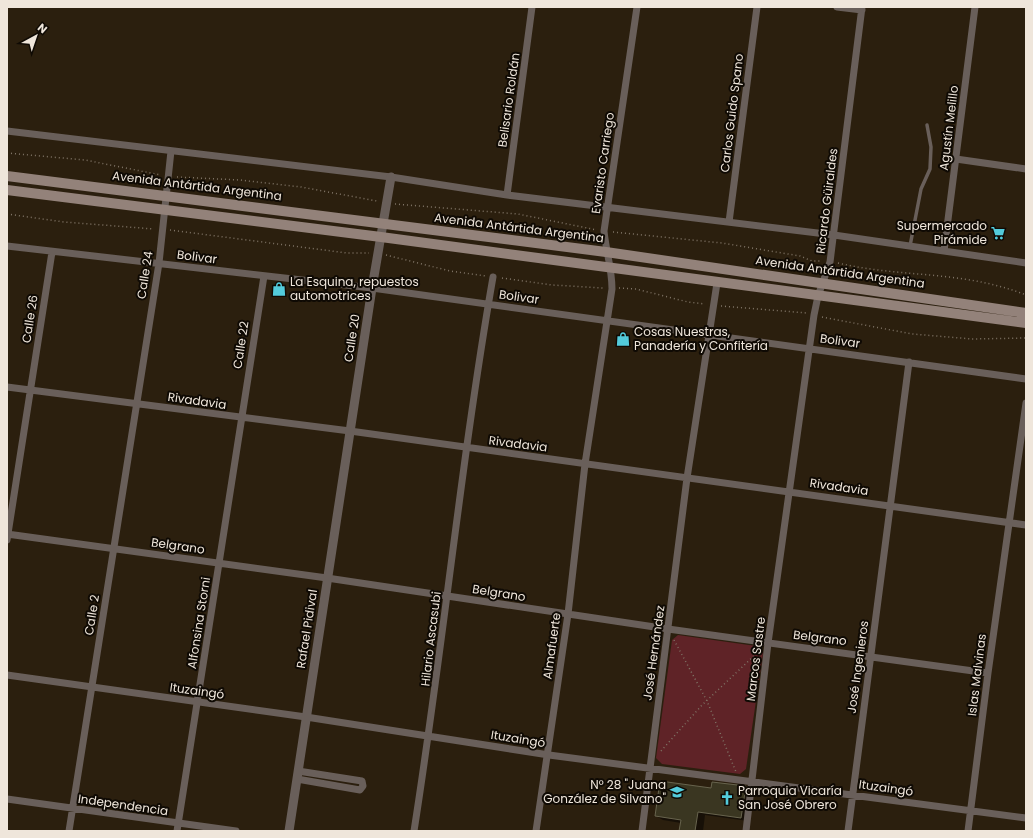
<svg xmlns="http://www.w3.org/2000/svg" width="1033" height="838" viewBox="0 0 1033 838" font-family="Poppins,sans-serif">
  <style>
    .green { fill: #5f2327 }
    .shadow { fill: #0007 }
    .building { fill: #3a3621; stroke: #68644e }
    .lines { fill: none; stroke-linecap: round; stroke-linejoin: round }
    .path { stroke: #807567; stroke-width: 1.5; stroke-dasharray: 1 3; stroke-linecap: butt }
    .service { stroke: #695f5a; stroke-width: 3.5 }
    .minor { stroke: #695f5a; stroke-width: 7 }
    .tertiary { stroke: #695f5a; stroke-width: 9 }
    .secondary { stroke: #93827a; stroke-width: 10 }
    .labels { text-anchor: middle; stroke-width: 4; stroke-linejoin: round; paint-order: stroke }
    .street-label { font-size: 12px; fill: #efe6db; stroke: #0f0a04 }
    .poi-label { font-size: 12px; fill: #efe6db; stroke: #0f0a04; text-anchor: start }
  </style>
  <rect width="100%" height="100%" fill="#2b1f0e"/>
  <path class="green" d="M 678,635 L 756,646 L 763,653 L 746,769 L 740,774 L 662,764 L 656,758 L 672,640 Z"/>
  <path class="shadow" d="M 745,787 L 752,791 L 748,821 L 705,815 L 703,831 L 680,831 L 681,823 L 663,820 L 656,816 L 712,789 Z"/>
  <path class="building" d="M 660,781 L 711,788 L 712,782 L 746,786 L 741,818 L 698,812 L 695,831 L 679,831 L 681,820 L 655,816 Z"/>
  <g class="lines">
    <path class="path" d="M 7,153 L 85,160 L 161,175
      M 177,177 L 240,180 L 301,187 L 377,201
      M 395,204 L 518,214 L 597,230
      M 7,214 L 64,222 L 154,229
      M 170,230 L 347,253 L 369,253
      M 613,232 L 722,243 L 800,256 L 812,261 L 822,261
      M 386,255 L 450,271 L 486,276
      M 838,263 C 901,278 963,270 1026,295
      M 502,278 L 552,285 L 603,288
      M 619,288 L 636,289 L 688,302 L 705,304
      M 721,306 L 807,313
      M 822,317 L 912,334 L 972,339 L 1026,338
      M 674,640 L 707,701 L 736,772
      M 661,751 L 702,705 L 758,652"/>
    <path class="service" d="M 910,246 L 921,189 L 930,169 L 931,147 L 927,125"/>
    <path class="minor" d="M 837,7 L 862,10
      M 7,131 L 391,177 L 507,195 L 834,235 L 1026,263
      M 956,159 L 1026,169
      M 507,195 L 532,7
      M 729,222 L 757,7
      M 7,246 L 372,288 L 1026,379
      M 944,251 L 975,7
      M 7,387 L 350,431 L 1026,525
      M 7,534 L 327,578 L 668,629 L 988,673
      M 7,540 L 52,252
      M 7,675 L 306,717 L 549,755 L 1026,818
      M 297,779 L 360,790 L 363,786 L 362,781 L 298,771
      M 7,799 L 236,831
      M 69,831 L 159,263 L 171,151
      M 177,831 L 264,276
      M 414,831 C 443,647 461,461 493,277
      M 536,831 L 568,614 L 585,464 L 612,289 C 612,269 606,251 604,231 L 637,7
      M 642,831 L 687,478 L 717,283
      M 746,831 L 768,643 L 814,315 L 818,296 L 830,262 L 862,7
      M 848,831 L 909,362
      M 968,831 L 988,673 L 1026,403"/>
    <path class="tertiary" d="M 289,831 L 372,288 L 391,177"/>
    <path class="secondary" d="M 7,176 L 606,252 L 1026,313
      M 7,190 L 381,237 L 1026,323"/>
  </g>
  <defs>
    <symbol id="supermarket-bare" viewBox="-9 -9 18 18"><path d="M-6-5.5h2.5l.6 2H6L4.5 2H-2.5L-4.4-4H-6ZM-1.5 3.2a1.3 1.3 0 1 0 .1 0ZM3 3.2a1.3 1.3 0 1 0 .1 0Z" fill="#53cbdb" stroke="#0f0a04" stroke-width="2.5" paint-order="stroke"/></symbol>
    <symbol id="shop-bare" viewBox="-9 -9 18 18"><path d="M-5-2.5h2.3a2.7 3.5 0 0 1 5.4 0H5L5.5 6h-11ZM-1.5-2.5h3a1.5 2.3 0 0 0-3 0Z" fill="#53cbdb" stroke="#0f0a04" stroke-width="2.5" paint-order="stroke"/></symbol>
    <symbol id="school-bare" viewBox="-9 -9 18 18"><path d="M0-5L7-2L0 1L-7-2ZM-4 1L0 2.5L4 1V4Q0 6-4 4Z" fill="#53cbdb" stroke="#0f0a04" stroke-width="2.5" paint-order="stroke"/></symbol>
    <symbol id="church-bare" viewBox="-9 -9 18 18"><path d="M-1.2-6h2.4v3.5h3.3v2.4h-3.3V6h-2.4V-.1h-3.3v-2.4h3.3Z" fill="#53cbdb" stroke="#0f0a04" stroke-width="2.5" paint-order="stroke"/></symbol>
  </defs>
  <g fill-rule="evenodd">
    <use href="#supermarket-bare" x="988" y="223" width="20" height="20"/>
    <use href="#shop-bare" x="269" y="279" width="20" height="20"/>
    <use href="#shop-bare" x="613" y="329" width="20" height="20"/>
    <use href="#school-bare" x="667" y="782" width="20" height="20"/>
    <use href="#church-bare" x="717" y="788" width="20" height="20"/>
  </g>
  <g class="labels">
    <g class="street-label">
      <text transform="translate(509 100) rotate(-82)" y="4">Belisario Roldán</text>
      <text transform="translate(732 113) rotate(-83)" y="4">Carlos Guido Spano</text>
      <text transform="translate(949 128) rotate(-83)" y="4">Agustín Melillo</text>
      <text transform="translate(603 163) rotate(-82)" y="4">Evaristo Carriego</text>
      <text transform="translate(197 186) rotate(7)" y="4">Avenida Antártida Argentina</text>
      <text transform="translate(827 201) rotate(-83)" y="4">Ricardo Güiraldes</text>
      <text transform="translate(519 228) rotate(7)" y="4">Avenida Antártida Argentina</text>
      <text transform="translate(197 257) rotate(7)" y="4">Bolivar</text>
      <text transform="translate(840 272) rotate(8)" y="4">Avenida Antártida Argentina</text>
      <text transform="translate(145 275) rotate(-81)" y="4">Calle 24</text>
      <text transform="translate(519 297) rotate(8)" y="4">Bolivar</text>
      <text transform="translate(30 319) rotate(-81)" y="4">Calle 26</text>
      <text transform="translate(352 338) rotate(-81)" y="4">Calle 20</text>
      <text transform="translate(840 341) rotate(8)" y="4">Bolivar</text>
      <text transform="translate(241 345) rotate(-81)" y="4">Calle 22</text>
      <text transform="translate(197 401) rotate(8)" y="4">Rivadavia</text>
      <text transform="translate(518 444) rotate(7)" y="4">Rivadavia</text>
      <text transform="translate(839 487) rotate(8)" y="4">Rivadavia</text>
      <text transform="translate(178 546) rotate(8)" y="4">Belgrano</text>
      <text transform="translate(499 593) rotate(9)" y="4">Belgrano</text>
      <text transform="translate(92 615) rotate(-81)" y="4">Calle 2</text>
      <text transform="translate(199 623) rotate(-81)" y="4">Alfonsina Storni</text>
      <text transform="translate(307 629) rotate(-81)" y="4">Rafael Pidival</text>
      <text transform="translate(820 638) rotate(7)" y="4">Belgrano</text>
      <text transform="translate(431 639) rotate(-83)" y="4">Hilario Ascasubi</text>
      <text transform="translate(552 646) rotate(-82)" y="4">Almafuerte</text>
      <text transform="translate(654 653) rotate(-82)" y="4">José Hernández</text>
      <text transform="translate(756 659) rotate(-83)" y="4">Marcos Sastre</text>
      <text transform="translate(858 667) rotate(-82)" y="4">José Ingenieros</text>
      <text transform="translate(977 675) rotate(-83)" y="4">Islas Malvinas</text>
      <text transform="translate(197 691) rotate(8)" y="4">Ituzaingó</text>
      <text transform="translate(518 739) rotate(9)" y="4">Ituzaingó</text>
      <text transform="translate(886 788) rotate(8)" y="4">Ituzaingó</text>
      <text transform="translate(123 805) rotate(8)" y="4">Independencia</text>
    </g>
    <g class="poi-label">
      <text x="987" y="230" text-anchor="end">Supermercado<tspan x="987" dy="14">Pirámide</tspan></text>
      <text x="290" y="286">La Esquina, repuestos<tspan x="290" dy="14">automotrices</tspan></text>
      <text x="634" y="336">Cosas Nuestras,<tspan x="634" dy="14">Panadería y Confitería</tspan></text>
      <text x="666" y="789" text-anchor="end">N° 28 "Juana<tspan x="666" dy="14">González de Silvano"</tspan></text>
      <text x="738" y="795">Parroquia Vicaría<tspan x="738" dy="14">San José Obrero</tspan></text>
    </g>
  </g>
  <rect width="1033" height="838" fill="none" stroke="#efe6db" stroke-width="16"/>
  <g transform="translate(36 36) rotate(40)" stroke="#0f0a04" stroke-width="3" paint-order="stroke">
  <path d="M0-3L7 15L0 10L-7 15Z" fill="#efe6db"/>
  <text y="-6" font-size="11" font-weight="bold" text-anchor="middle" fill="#efe6db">N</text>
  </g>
</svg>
